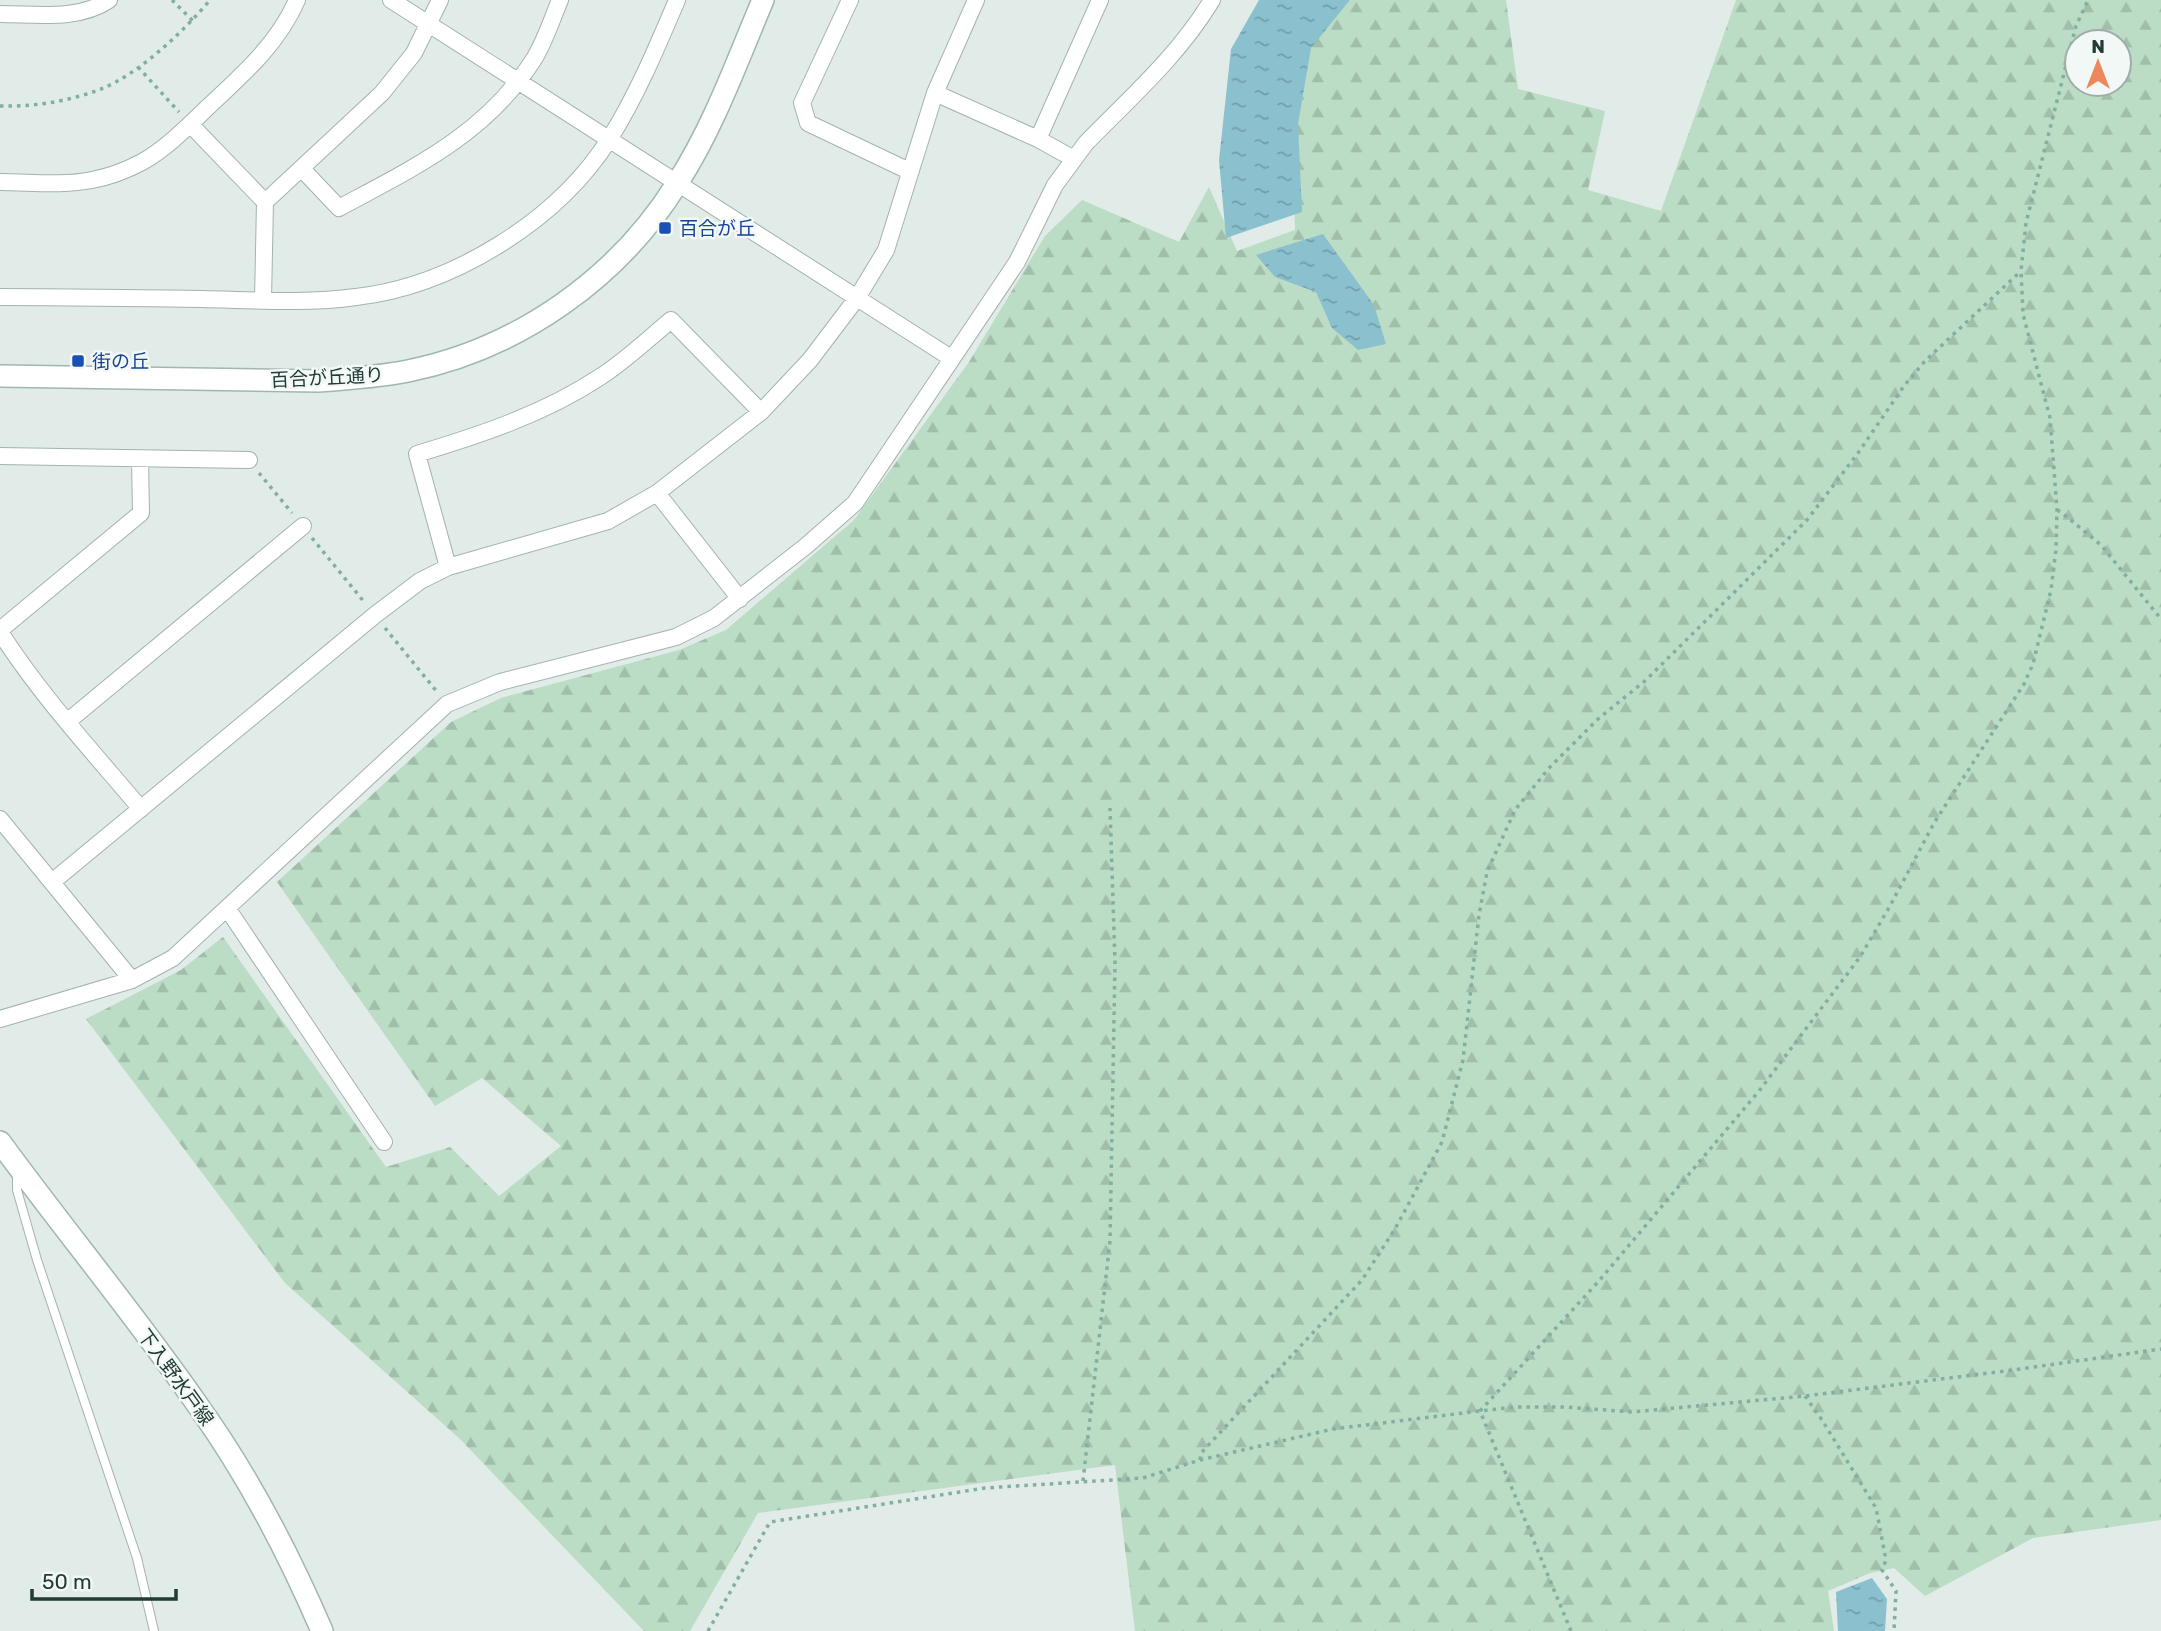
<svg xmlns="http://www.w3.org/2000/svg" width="2161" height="1631" viewBox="0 0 2161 1631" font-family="Rubik,'Noto Sans JP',sans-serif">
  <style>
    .forest { fill: url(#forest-firs); fill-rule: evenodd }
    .water { fill: url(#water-ripples) }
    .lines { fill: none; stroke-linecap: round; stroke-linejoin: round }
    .lane-casing { stroke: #a4b3ae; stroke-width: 10 }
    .street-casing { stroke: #a4b3ae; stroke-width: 18 }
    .secondary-casing { stroke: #a0b7b0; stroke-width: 24 }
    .path { stroke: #83aea2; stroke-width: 3.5; stroke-dasharray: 3.5 5; stroke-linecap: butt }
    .lane { stroke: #fff; stroke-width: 8 }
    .street { stroke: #fff; stroke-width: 16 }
    .secondary { stroke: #fff; stroke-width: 21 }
    .transit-dot { fill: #1a4fb4; stroke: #f2f8f5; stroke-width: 2.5 }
    .labels { text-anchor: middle; stroke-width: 5; stroke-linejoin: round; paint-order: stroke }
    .transit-label { font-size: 19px; fill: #164399; stroke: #f2f8f5; text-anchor: start }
    .street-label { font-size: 19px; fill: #223b36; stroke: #f2f8f5 }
  </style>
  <defs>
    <pattern id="forest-firs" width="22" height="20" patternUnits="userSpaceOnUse" patternTransform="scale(1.75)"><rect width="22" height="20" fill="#bbdcc5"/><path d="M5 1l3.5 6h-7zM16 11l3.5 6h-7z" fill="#a0beaa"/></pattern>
    <pattern id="water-ripples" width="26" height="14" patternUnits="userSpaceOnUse" patternTransform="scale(1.75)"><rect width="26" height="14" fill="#8bc1cf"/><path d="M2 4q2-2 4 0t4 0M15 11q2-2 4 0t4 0" fill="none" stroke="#719ea9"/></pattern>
  </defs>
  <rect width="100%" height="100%" fill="#e1ebe7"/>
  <path class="forest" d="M 1351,0 L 1506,0 L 1518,89 L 1605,111 L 1588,190 L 1661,211 L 1736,0 L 2161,0 L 2161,1520 L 2033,1538 L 1925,1596 L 1894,1568 L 1870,1573 L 1828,1591 L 1834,1631 L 1135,1631 L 1115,1465 L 758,1513 L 690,1631 L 644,1631 L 460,1439 L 285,1283 L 86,1019 L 181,970 L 223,937 L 386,1167 L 450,1147 L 499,1196 L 561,1146 L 482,1078 L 435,1106 L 277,882 L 451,722 L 501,698 L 679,650 L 726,630 L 854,520 L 969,362 L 1045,236 L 1082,200 L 1179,242 L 1209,187 L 1237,251 L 1295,230 L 1290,67 L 1333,10 ZM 2077,42 L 2119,42 L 2119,84 L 2077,84 Z"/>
  <path class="water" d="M 1259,0 L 1350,0 L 1311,48 L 1298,124 L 1302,212 L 1226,238 L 1219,160 L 1231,49 Z
    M 1323,234 L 1374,305 L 1386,344 L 1358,350 L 1332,328 L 1316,292 L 1275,277 L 1256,255 Z
    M 1872,1578 L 1887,1599 L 1885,1631 L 1838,1631 L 1836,1592 Z"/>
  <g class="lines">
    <defs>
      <path id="lane" d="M 17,1172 L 17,1190 L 37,1260 L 137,1558 L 154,1631"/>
      <path id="street" d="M 391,0 L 951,358
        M 850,0 L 802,103 L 808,123 L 909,171
        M 0,14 C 36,14 78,21 109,0
        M 935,93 L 1038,139 L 1074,159
        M 190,124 L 265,202 L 263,300
        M 1038,139 L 1100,0
        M 302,169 L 339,208 C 415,167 486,134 534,59 C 545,41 552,19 560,0
        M 0,182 C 30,182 62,186 92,180 C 108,177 127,170 142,162 C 167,148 188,126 208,107 C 243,74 278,44 297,0
        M 265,202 L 382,93 L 414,53 L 440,0
        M 0,297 C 67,297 135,298 202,299 C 253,300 305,304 356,297 C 452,286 558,221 610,138 C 637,95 657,47 677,0
        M 0,456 L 249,460
        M 657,493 L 740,599
        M 448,567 L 417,454 C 480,435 544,414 600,377 C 625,361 648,339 671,320 L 761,412
        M 0,630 L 141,513 L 140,460
        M 0,632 C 41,696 93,752 141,809
        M 67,722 L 303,526
        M 0,819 L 132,980
        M 52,882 L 375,615 L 420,581 L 448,567 L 608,521 L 657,493 L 761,412 L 810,360 L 857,298 L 886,250 L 935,93 L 976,0
        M 227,908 L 384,1142
        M 0,1019 L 132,980 L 173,958 L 447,704 L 500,682 L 676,637 L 714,618 L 806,546 L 855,503 L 1017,262 L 1055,185 L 1086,143 C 1131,97 1179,55 1212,0"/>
      <path id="secondary" d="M 0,376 L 318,381 C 348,379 378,377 408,371 C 518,349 619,278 678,182 C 714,126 737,61 763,0
        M 0,1142 C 65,1231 136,1316 199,1407 C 249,1477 288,1552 322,1631"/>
    </defs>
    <use href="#lane" class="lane-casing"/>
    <use href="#street" class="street-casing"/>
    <use href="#secondary" class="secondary-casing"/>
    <path class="path" d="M 172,0 L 193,21
      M 138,67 L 179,112
      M 0,106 C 34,107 70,101 101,89 C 139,74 184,31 210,0
      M 259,473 L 292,513
      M 2057,510 L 2061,512 L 2101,545 L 2161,619
      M 312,538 L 365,603
      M 385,628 L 438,693
      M 1805,1396 L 1822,1420 L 1876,1508 L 1886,1560 L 1882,1570 L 1896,1591 L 1894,1631
      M 1200,1460 L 1201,1453 L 1362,1280 L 1395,1229 L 1442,1142 L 1463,1060 L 1479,915 L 1487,872 L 1515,810 L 1550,767 L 1598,719 L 1646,680 L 1807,520 L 1858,453 L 1904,386 L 1925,361 L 2021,271
      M 1083,1481 L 1110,1241 L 1115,963 L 1110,808
      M 708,1631 L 770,1522 L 985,1488 L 1143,1478 L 1200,1460 L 1333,1429 L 1480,1411 L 1515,1407 L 1565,1407 L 1632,1412 L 1805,1396 L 2013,1370 L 2161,1349
      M 1571,1631 L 1480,1411 L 1598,1282 L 1759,1091 L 1860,957 L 1890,906 L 1934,823 L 2024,684 L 2033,664 L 2051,590 L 2056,549 L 2057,510 L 2050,418 L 2023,314 L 2021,271 L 2026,223 L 2076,26 L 2088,0"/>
    <use href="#lane" class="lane"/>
    <use href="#street" class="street"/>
    <use href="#secondary" class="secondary"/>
  </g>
  <g class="transit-dot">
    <rect x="658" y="221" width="14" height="14" rx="3.5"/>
    <rect x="71" y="354" width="14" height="14" rx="3.5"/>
  </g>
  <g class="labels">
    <g class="transit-label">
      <text x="679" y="235">百合が丘</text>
      <text x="92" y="368">街の丘</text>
    </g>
    <g class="street-label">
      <text transform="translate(327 377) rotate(-3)" y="7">百合が丘通り</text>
      <text transform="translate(176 1377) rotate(54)" y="7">下入野水戸線</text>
    </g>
  </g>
  <g transform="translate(2098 63)"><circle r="33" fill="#f2f8f5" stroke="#9faca9" stroke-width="2"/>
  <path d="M0-5L12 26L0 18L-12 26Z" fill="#ed885d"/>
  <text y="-10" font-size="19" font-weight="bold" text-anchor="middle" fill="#223b36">N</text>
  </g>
  <path d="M32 1589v10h144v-10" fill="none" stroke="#223b36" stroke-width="3.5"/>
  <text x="42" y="1589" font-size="21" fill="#223b36" stroke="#f2f8f5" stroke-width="5" paint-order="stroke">50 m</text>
</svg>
